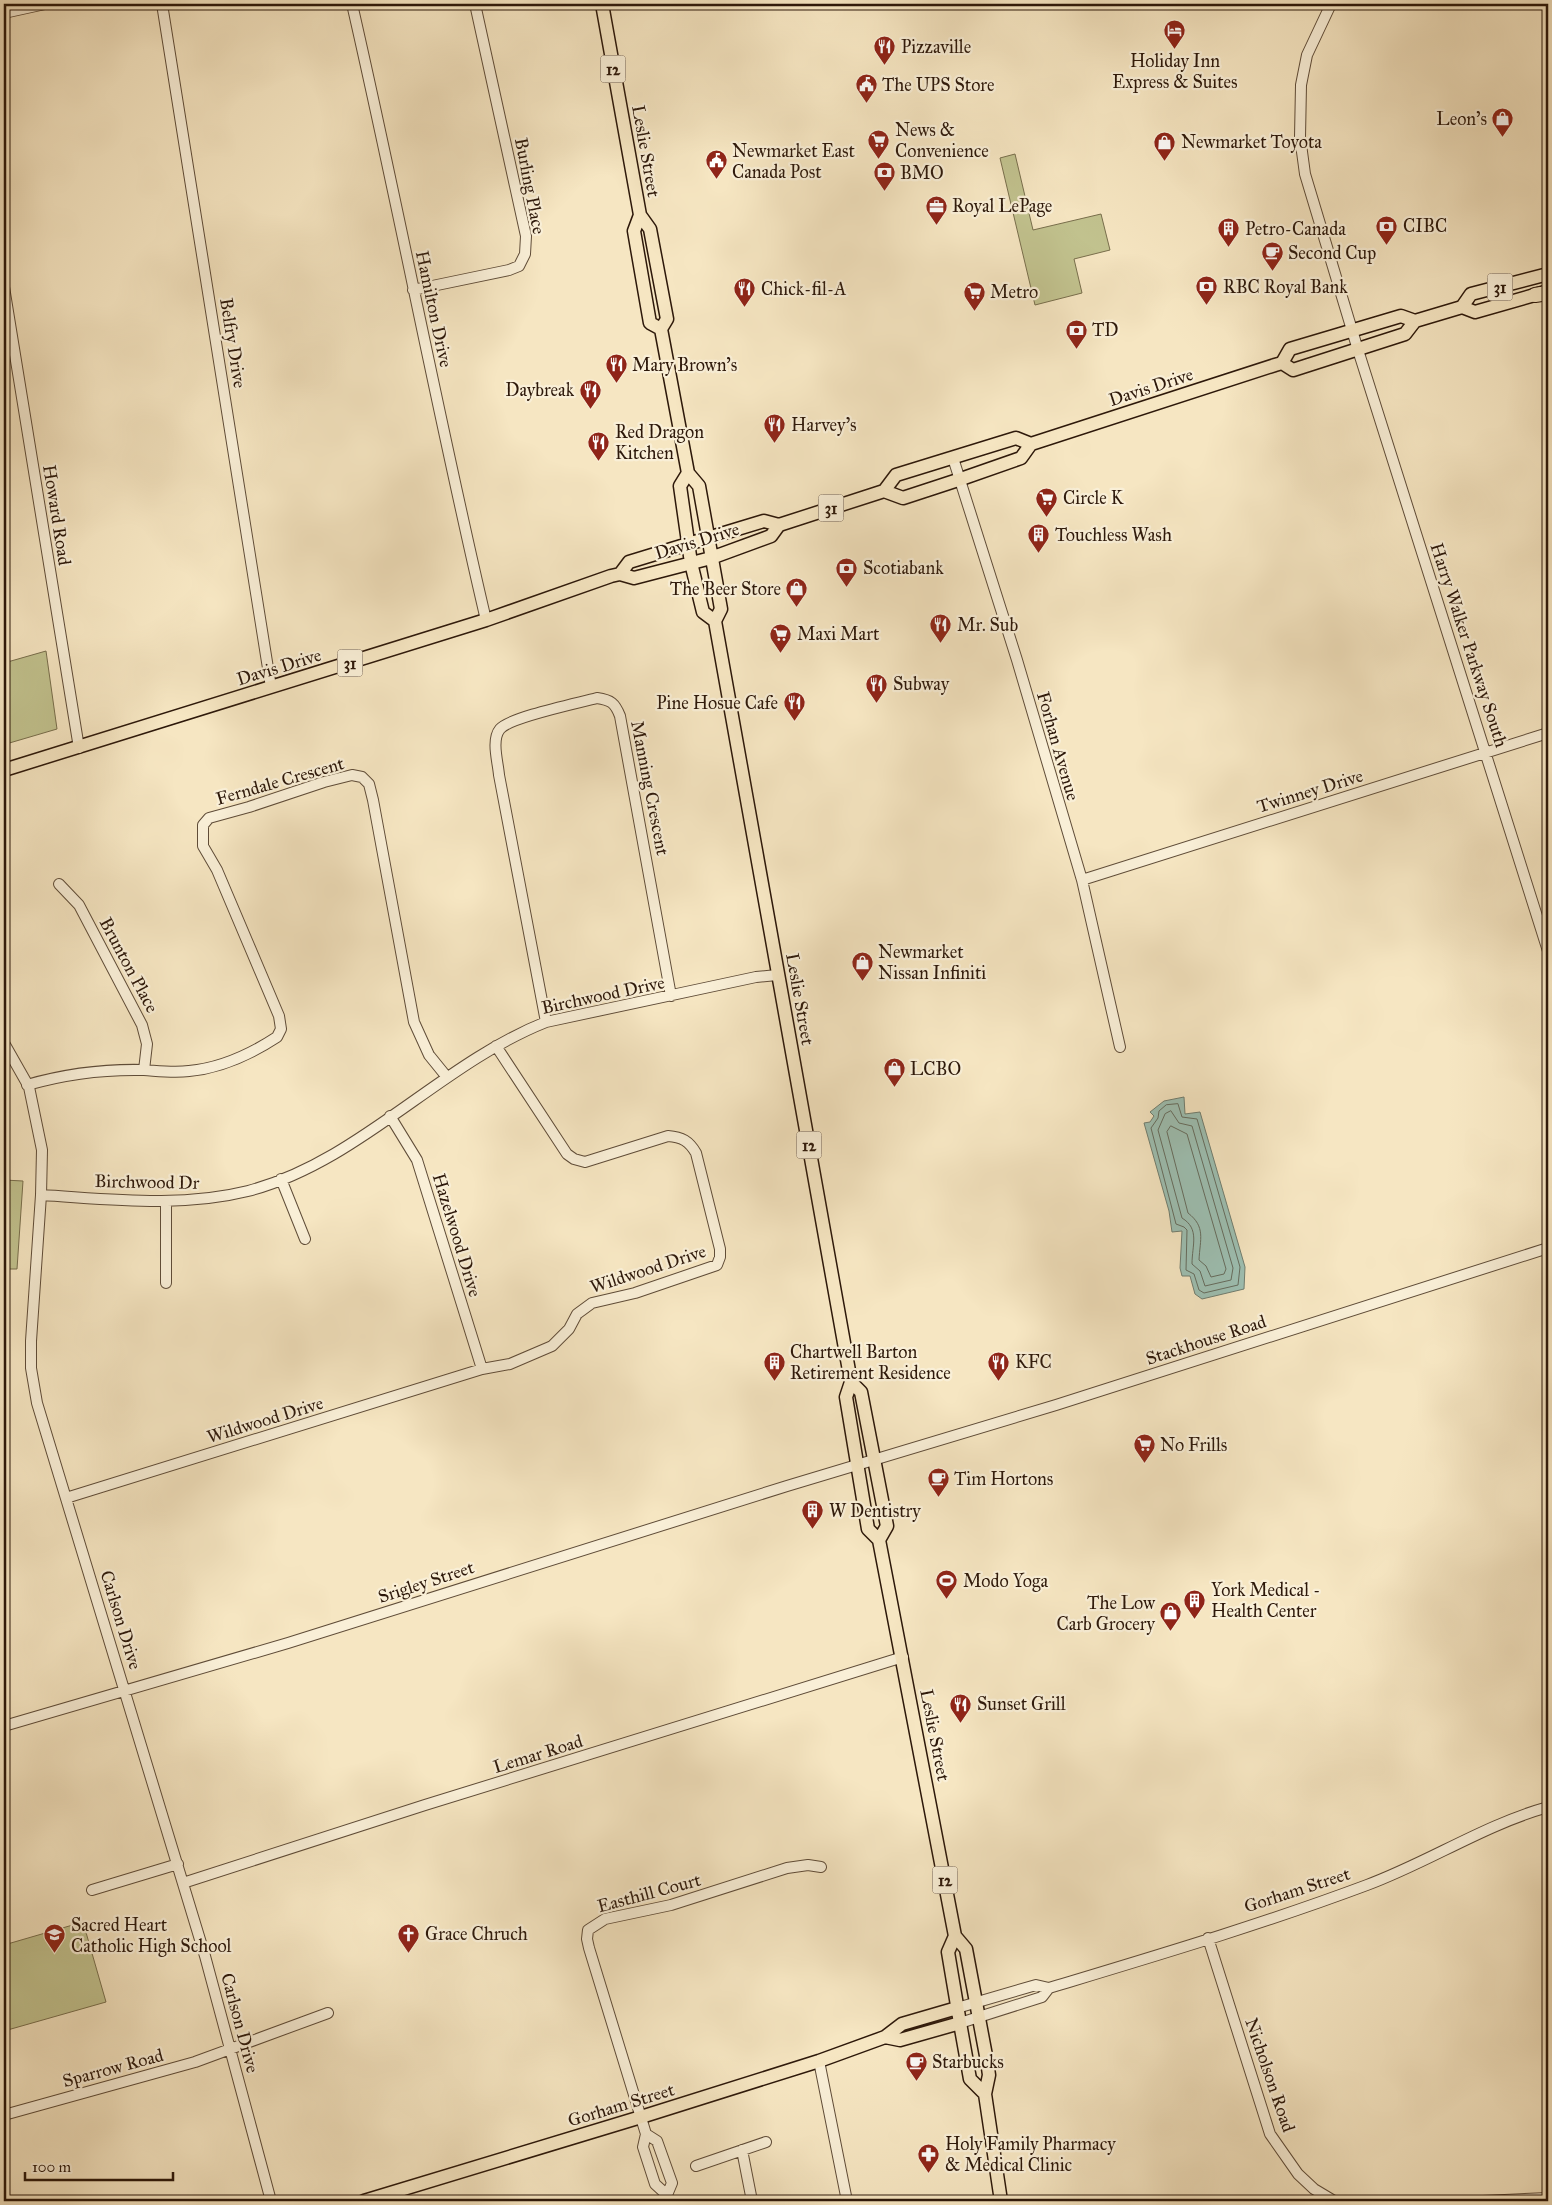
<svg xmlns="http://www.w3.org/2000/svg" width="1552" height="2205" viewBox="0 0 1552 2205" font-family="'IM FELL Great Primer',serif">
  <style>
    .green { fill: #c2c38f; stroke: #786e4c }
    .water { fill: #9dc0b3; stroke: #707d6f }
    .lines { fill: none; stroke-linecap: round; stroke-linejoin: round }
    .shore { stroke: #656c5e; stroke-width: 1 }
    .minor-casing { stroke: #5f4c38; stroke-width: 12 }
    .major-casing { stroke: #2d180a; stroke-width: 15 }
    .highway-casing { stroke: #2d180a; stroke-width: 16 }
    .minor { stroke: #f9efd7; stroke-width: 10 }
    .major { stroke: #f6e6c2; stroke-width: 12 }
    .highway { stroke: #f6e6c2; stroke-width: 14 }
    .labels { text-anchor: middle; stroke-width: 4.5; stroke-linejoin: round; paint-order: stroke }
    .shield { fill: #f9efd7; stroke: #6a5848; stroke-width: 1 }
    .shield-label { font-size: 16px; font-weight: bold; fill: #2d180a }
    .poi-label { font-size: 18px; fill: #2d180a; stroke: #f9efd7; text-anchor: start }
    .street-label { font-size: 18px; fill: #2d180a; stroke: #f9efd7 }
  </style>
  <rect width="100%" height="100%" fill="#f6e6c2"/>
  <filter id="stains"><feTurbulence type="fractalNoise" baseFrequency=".004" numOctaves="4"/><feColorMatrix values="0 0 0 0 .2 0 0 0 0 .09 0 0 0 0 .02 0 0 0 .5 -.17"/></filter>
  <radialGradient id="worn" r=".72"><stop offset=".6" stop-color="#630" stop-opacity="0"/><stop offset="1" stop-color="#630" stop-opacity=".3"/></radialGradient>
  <path class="green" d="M 1015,154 L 1033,230 L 1101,214 L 1110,250 L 1074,259 L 1082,293 L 1035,305 L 1000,158 Z
    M 46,651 L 57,729 L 6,744 L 4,730 L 4,663 Z
    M 4,1180 L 23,1181 L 17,1269 L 4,1269 Z
    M 83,1922 L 106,2002 L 4,2031 L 4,1945 Z"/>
  <path class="water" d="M 1184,1097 L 1185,1114 L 1200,1112 L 1245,1267 L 1244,1289 L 1202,1299 L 1195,1294 L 1190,1276 L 1182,1276 L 1180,1268 L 1182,1231 L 1172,1232 L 1169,1211 L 1144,1123 L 1150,1122 L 1154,1116 L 1150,1112 L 1164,1101 Z"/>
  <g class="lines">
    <path class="shore" d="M 1178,1104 L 1182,1117 L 1197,1119 L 1240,1267 L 1238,1285 L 1204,1293 L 1199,1290 L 1194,1274 L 1186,1270 L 1187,1230 L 1184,1227 L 1176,1224 L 1151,1128 L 1158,1118 L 1159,1111 L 1166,1105 Z
      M 1171,1111 L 1179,1123 L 1192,1126 L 1233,1268 L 1231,1280 L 1205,1286 L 1200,1271 L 1192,1264 C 1192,1245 1200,1229 1182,1218 L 1158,1130 L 1165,1114 Z
      M 1171,1126 L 1187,1134 L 1226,1269 L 1224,1274 L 1211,1277 L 1206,1266 L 1199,1260 C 1200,1239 1206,1227 1188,1213 L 1167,1132 Z"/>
    <defs>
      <path id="minor" d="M 162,4 L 271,687
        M 352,4 C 399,209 438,416 486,620
        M 1331,4 L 1307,55 L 1301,85 L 1300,137 L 1305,174 L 1358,350 L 1548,951
        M 4,13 L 45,4
        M 4,287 L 79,748
        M 413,290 L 509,270 L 519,266 L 525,254 L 526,236 L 475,4
        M 953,458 L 1017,660 L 1082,880 L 1120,1047
        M 1082,880 L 1548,733
        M 59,884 L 79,905 L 142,1025 L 147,1044 L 144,1070
        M 546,1022 L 499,775 C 498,762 491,740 500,729 C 510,717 579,703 597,698 C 611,700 615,703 620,716 L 671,996
        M 4,1043 L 29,1087 L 42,1150 L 41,1195 L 31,1341 L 31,1368 L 37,1403 L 205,1956 L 271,2201
        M 27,1085 C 65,1074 104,1069 144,1070 C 159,1071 174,1073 189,1071 C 221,1068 251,1054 277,1037 L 281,1029 L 279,1016 L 217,870 L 203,846 L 203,825 L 209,818 L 249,807 L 324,782 L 352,775 L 362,777 L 369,784 L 373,800 L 414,1022 L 429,1055 L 446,1076
        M 390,1116 L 417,1160 L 482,1369
        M 281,1179 L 305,1239
        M 41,1195 C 110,1199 180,1208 248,1191 C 359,1162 440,1064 546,1022 L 756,977 L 777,975
        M 166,1202 L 166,1283
        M 66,1498 L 482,1369 L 510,1364 L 552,1346 L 569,1329 L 577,1314 L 592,1303 L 635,1293 L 717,1265 L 720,1257 L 720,1249 L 696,1153 C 689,1141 682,1137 668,1136 L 585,1162 L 574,1159 L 567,1154 L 496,1046
        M 4,1726 L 288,1643 L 787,1486 L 1056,1405 L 1548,1248
        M 183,1883 L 425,1805 L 903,1657
        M 92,1890 L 178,1864
        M 1208,1938 L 1270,2134 L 1298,2174 L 1314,2189 L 1334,2201
        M 957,2008 L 1036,1985 L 1049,1988 C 1155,1956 1263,1924 1367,1885 C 1429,1862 1484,1825 1548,1807
        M 960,2023 L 1042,1997 L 1049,1988
        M 819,2061 L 847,2201
        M 4,2115 L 195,2062 L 328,2013
        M 646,2134 L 657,2141 L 672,2183 L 667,2195
        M 742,2150 L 752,2201
        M 696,2166 L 766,2142
        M 669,2201 L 667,2195 L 655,2184 L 643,2147 L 646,2134 L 589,1948 L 587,1939 L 588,1930 L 605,1919 L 671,1905 L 787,1868 L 808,1865 L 821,1867
        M 1483,2201 L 1548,2198"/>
      <path id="major" d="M 602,4 L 640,215 L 650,229 L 667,319 L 661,329 L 688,473 L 699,486 L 721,609 L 715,621 L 851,1382 L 846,1397 L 868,1529 L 879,1540 L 955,1936 L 966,1949 L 987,2061 L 989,2075 L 985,2094 L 1001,2201
        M 640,215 L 634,231 L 650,323 L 661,329
        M 1462,307 L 1471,294 L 1548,274
        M 1282,363 L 1290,349 L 1401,316 L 1415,321 L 1462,307 L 1475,312 L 1545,292
        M 688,473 L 680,486 L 691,563 L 703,612 L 715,621
        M 884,491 L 903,498 L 961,479 L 1021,458 L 1031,444 L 1275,365 L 1282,363 L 1293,370 L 1405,334 L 1415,321
        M 620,574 L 629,562 L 688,544 L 764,521 L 779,525 L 884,491 L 896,475 L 1016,438 L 1031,444
        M 4,770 L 486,620 L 611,576 L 620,574 L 634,578 L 711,558 L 771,536 L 779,525
        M 851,1382 L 861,1392 L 887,1526 L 879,1540
        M 955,1936 L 948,1952 L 960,2023 L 970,2079 L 985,2094
        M 885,2037 L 900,2040 L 960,2023
        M 364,2201 L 641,2117 L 819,2061 L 885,2037 L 902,2024 L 957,2008"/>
      <path id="highway" d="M 1535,295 L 1548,293"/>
    </defs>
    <use href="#minor" class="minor-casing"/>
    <use href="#major" class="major-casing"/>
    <use href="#highway" class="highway-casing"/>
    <use href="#minor" class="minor"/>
    <use href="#major" class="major"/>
    <use href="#highway" class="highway"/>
  </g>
  <defs>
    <symbol id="hotel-pin" viewBox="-11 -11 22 30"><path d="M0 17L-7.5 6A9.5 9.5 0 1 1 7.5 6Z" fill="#8f2418" stroke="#f9efd7"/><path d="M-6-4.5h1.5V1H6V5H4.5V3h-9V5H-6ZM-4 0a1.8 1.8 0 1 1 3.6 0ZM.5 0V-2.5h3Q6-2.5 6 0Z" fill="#fff"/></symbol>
    <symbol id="restaurant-pin" viewBox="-11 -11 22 30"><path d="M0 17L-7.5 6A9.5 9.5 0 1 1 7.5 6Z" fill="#8f2418" stroke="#f9efd7"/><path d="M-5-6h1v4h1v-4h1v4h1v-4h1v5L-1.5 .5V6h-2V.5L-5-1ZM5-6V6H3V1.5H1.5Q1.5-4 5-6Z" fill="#fff"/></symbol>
    <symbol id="civic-pin" viewBox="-11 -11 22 30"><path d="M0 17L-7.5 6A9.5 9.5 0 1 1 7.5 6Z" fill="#8f2418" stroke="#f9efd7"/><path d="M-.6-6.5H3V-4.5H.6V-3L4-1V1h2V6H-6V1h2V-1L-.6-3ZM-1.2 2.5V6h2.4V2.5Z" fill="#fff"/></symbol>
    <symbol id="shop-pin" viewBox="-11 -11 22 30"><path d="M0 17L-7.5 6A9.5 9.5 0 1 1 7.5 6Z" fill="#8f2418" stroke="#f9efd7"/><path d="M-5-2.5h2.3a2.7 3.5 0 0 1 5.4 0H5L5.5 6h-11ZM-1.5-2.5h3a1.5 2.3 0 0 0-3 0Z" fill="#fff"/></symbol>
    <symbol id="supermarket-pin" viewBox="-11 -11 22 30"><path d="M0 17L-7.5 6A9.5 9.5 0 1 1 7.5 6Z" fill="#8f2418" stroke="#f9efd7"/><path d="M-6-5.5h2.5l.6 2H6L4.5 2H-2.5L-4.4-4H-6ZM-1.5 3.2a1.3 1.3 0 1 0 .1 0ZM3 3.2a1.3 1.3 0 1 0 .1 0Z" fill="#fff"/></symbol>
    <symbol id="bank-pin" viewBox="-11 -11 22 30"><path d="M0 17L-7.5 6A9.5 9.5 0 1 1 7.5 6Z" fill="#8f2418" stroke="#f9efd7"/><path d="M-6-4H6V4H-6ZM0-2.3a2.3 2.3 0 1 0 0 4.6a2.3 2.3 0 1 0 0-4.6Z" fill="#fff"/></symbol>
    <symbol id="office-pin" viewBox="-11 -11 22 30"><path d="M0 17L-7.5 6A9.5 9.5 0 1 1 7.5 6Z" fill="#8f2418" stroke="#f9efd7"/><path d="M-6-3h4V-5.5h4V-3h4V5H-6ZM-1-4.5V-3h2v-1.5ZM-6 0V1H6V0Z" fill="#fff"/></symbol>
    <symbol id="building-pin" viewBox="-11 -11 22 30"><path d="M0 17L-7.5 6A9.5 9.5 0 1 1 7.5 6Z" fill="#8f2418" stroke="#f9efd7"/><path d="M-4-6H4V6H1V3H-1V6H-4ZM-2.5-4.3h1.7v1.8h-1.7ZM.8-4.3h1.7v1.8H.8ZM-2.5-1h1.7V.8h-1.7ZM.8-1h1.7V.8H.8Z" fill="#fff"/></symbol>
    <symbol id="cafe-pin" viewBox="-11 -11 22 30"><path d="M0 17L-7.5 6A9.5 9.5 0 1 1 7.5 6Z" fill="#8f2418" stroke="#f9efd7"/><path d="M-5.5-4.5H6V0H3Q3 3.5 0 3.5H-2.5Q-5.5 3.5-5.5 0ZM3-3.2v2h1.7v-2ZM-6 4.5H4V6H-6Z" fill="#fff"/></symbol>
    <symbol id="stadium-pin" viewBox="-11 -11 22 30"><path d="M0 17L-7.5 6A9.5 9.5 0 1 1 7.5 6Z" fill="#8f2418" stroke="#f9efd7"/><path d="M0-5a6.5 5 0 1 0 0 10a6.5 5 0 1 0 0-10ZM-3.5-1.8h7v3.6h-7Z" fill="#fff"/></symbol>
    <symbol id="church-pin" viewBox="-11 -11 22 30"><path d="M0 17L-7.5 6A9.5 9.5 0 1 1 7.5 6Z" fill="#8f2418" stroke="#f9efd7"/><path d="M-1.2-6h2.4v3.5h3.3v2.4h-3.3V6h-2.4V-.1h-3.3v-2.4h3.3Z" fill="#fff"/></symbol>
    <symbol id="school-pin" viewBox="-11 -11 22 30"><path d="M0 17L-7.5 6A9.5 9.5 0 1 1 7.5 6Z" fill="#8f2418" stroke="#f9efd7"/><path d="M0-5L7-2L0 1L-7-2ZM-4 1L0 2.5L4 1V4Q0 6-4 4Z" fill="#fff"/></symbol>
    <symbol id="pharmacy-pin" viewBox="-11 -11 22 30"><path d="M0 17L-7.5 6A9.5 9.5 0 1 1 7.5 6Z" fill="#8f2418" stroke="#f9efd7"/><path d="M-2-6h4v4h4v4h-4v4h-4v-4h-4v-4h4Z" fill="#fff"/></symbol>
  </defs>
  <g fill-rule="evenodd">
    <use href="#hotel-pin" x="1162" y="18" width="25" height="34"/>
    <use href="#restaurant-pin" x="872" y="34" width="25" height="34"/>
    <use href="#civic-pin" x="854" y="72" width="25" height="34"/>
    <use href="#shop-pin" x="1490" y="106" width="25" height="34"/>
    <use href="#supermarket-pin" x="866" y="128" width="25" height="34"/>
    <use href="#shop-pin" x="1152" y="130" width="25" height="34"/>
    <use href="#civic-pin" x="704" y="148" width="25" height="34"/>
    <use href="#bank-pin" x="872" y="160" width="25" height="34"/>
    <use href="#office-pin" x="924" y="194" width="25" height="34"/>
    <use href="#bank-pin" x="1374" y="214" width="25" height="34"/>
    <use href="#building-pin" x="1216" y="216" width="25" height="34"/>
    <use href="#cafe-pin" x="1260" y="240" width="25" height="34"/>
    <use href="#bank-pin" x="1194" y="274" width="25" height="34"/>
    <use href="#restaurant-pin" x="732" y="276" width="25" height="34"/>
    <use href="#supermarket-pin" x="962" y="280" width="25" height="34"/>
    <use href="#bank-pin" x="1064" y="318" width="25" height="34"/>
    <use href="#restaurant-pin" x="604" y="352" width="25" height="34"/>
    <use href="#restaurant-pin" x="578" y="378" width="25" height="34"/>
    <use href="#restaurant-pin" x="762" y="412" width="25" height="34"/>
    <use href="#restaurant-pin" x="586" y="430" width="25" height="34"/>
    <use href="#supermarket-pin" x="1034" y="486" width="25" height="34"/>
    <use href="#building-pin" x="1026" y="522" width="25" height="34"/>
    <use href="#bank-pin" x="834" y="556" width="25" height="34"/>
    <use href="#shop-pin" x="784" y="576" width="25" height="34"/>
    <use href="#restaurant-pin" x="928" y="612" width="25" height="34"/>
    <use href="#supermarket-pin" x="768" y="622" width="25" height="34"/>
    <use href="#restaurant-pin" x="864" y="672" width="25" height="34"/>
    <use href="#restaurant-pin" x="782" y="690" width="25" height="34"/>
    <use href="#shop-pin" x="850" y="950" width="25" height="34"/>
    <use href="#shop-pin" x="882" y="1056" width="25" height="34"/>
    <use href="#building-pin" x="762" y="1350" width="25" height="34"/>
    <use href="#restaurant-pin" x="986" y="1350" width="25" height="34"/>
    <use href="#supermarket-pin" x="1132" y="1432" width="25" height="34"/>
    <use href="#cafe-pin" x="926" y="1466" width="25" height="34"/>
    <use href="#building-pin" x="800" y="1498" width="25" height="34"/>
    <use href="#stadium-pin" x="934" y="1568" width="25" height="34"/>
    <use href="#building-pin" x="1182" y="1588" width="25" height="34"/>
    <use href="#shop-pin" x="1158" y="1600" width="25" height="34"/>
    <use href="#restaurant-pin" x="948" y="1692" width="25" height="34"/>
    <use href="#church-pin" x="396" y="1922" width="25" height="34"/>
    <use href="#school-pin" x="42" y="1922" width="25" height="34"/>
    <use href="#cafe-pin" x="904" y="2050" width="25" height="34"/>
    <use href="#pharmacy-pin" x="916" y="2142" width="25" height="34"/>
  </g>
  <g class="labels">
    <g class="shield">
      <rect x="600.5" y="55.5" width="25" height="27" rx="4"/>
      <rect x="1487.5" y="273.5" width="25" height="27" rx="4"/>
      <rect x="818.5" y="494.5" width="25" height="27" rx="4"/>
      <rect x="337.5" y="649.5" width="25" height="27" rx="4"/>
      <rect x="796.5" y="1131.5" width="25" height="27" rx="4"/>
      <rect x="932.5" y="1866.5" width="25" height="27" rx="4"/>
    </g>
    <g class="shield-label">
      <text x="613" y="75">12</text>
      <text x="1500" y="293">31</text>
      <text x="831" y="514">31</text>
      <text x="350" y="669">31</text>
      <text x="809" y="1151">12</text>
      <text x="945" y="1886">12</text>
    </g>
    <g class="poi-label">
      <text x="901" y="53">Pizzaville</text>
      <text x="1175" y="67" text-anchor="middle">Holiday Inn<tspan x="1175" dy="21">Express &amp; Suites</tspan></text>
      <text x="882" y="91">The UPS Store</text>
      <text x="1487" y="125" text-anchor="end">Leon's</text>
      <text x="895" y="136">News &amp;<tspan x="895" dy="21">Convenience</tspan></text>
      <text x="1181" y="148">Newmarket Toyota</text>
      <text x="732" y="157">Newmarket East<tspan x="732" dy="21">Canada Post</tspan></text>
      <text x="900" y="179">BMO</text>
      <text x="952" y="212">Royal LePage</text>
      <text x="1403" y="232">CIBC</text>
      <text x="1245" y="235">Petro-Canada</text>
      <text x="1288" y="259">Second Cup</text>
      <text x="1223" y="293">RBC Royal Bank</text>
      <text x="761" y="295">Chick-fil-A</text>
      <text x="990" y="298">Metro</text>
      <text x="1092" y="336">TD</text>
      <text x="632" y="371">Mary Brown's</text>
      <text x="574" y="396" text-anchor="end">Daybreak</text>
      <text x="791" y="431">Harvey's</text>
      <text x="615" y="438">Red Dragon<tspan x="615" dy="21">Kitchen</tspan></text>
      <text x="1063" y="504">Circle K</text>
      <text x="1055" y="541">Touchless Wash</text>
      <text x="863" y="574">Scotiabank</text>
      <text x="781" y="595" text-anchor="end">The Beer Store</text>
      <text x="957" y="631">Mr. Sub</text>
      <text x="797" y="640">Maxi Mart</text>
      <text x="893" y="690">Subway</text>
      <text x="778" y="709" text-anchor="end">Pine Hosue Cafe</text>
      <text x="878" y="958">Newmarket<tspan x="878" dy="21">Nissan Infiniti</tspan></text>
      <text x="910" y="1075">LCBO</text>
      <text x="790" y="1358">Chartwell Barton<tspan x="790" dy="21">Retirement Residence</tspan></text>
      <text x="1015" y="1368">KFC</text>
      <text x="1160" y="1451">No Frills</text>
      <text x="954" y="1485">Tim Hortons</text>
      <text x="829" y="1517">W Dentistry</text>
      <text x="963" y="1587">Modo Yoga</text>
      <text x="1211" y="1596">York Medical -<tspan x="1211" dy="21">Health Center</tspan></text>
      <text x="1155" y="1609" text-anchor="end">The Low<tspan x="1155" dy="21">Carb Grocery</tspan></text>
      <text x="977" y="1710">Sunset Grill</text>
      <text x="71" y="1931">Sacred Heart<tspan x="71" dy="21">Catholic High School</tspan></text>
      <text x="425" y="1940">Grace Chruch</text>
      <text x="932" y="2068">Starbucks</text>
      <text x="945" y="2150">Holy Family Pharmacy<tspan x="945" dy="21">&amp; Medical Clinic</tspan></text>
    </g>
    <g class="street-label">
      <text transform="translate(646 151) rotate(80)" y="6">Leslie Street</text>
      <text transform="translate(530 186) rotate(79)" y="6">Burling Place</text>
      <text transform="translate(434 309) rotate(78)" y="6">Hamilton Drive</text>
      <text transform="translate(233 343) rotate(81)" y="6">Belfry Drive</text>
      <text transform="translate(1151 387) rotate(-18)" y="6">Davis Drive</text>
      <text transform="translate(57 515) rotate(81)" y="6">Howard Road</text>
      <text transform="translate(697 541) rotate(-17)" y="6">Davis Drive</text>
      <text transform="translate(1469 645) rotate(72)" y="6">Harry Walker Parkway South</text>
      <text transform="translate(279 667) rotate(-17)" y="6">Davis Drive</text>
      <text transform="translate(1058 746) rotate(74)" y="6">Forhan Avenue</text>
      <text transform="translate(280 781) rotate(-16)" y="6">Ferndale Crescent</text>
      <text transform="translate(650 788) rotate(79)" y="6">Manning Crescent</text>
      <text transform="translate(1310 791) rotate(-17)" y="6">Twinney Drive</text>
      <text transform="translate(129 965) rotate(62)" y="6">Brunton Place</text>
      <text transform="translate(603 995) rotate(-12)" y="6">Birchwood Drive</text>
      <text transform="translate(800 999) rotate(80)" y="6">Leslie Street</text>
      <text transform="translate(147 1182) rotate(1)" y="6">Birchwood Dr</text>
      <text transform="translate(457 1235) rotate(73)" y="6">Hazelwood Drive</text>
      <text transform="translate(648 1269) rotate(-18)" y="6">Wildwood Drive</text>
      <text transform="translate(1206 1340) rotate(-18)" y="6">Stackhouse Road</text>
      <text transform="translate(265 1420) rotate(-17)" y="6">Wildwood Drive</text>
      <text transform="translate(426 1582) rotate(-18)" y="6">Srigley Street</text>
      <text transform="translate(121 1620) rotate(73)" y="6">Carlson Drive</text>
      <text transform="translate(935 1735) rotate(79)" y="6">Leslie Street</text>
      <text transform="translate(538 1754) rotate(-17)" y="6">Lemar Road</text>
      <text transform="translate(1297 1890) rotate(-18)" y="6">Gorham Street</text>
      <text transform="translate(649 1893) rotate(-15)" y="6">Easthill Court</text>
      <text transform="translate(240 2023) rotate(75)" y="6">Carlson Drive</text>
      <text transform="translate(113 2068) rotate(-15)" y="6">Sparrow Road</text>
      <text transform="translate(1270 2075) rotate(71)" y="6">Nicholson Road</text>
      <text transform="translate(621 2105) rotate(-17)" y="6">Gorham Street</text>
    </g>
  </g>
  <rect width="1552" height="2205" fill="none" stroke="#f6e6c2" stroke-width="20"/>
  <rect x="5" y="5" width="1542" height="2195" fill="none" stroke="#2d180a" stroke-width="2.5"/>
  <rect x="10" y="10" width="1532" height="2185" fill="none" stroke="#2d180a"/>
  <path d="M25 2172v8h148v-8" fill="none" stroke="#2d180a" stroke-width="2.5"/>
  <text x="32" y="2172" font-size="15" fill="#2d180a" stroke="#f9efd7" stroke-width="4" paint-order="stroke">100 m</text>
  <rect width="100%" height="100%" filter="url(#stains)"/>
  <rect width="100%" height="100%" fill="url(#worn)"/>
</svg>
